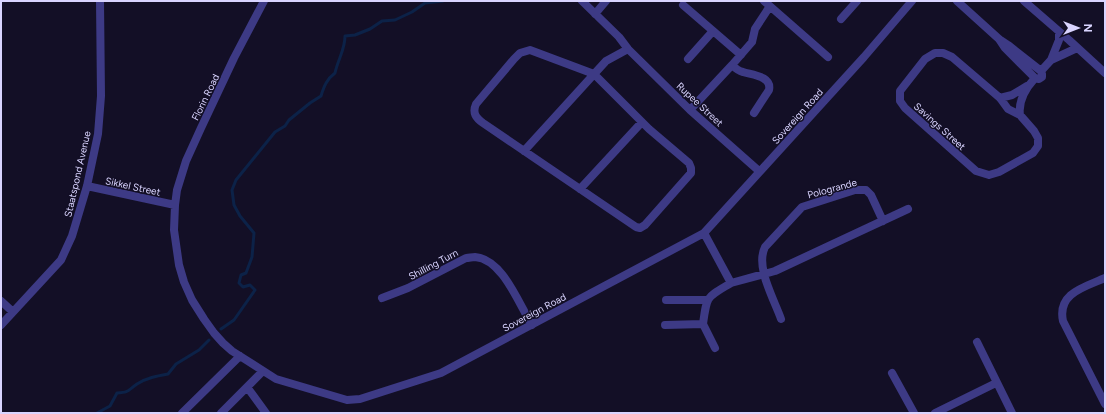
<svg xmlns="http://www.w3.org/2000/svg" width="1106" height="414" viewBox="0 0 1106 414" font-family="Figtree,sans-serif">
  <style>
    .lines { fill: none; stroke-linecap: round; stroke-linejoin: round }
    .stream { stroke: #0c2248; stroke-width: 3 }
    .minor { stroke: #3d3a85; stroke-width: 8 }
    .labels { text-anchor: middle; stroke-width: 3; stroke-linejoin: round; paint-order: stroke }
    .street-label { font-size: 10px; fill: #d9d4ff; stroke: #130f26 }
  </style>
  <rect width="100%" height="100%" fill="#130f26"/>
  <g class="lines">
    <path class="stream" d="M 221,329 L 234,320 L 255,290 L 250,285 L 243,287 L 239,283 L 241,275 L 246,273 L 252,257 L 254,233 L 240,216 L 234,205 L 232,190 L 236,180 L 275,132 L 285,126 L 289,120 L 310,103 L 321,96 C 324,86 327,79 335,73 C 338,59 345,50 345,36 L 355,35 L 370,29 L 382,21 L 395,20 L 412,12 L 425,3 L 443,1
      M 97,413 L 110,406 L 117,393 C 130,392 127,391 137,384 C 146,378 157,376 168,374 L 176,364 L 199,350 L 209,340"/>
    <path class="minor" d="M 264,1 L 234,58 L 201,128 L 186,161 L 177,190 L 175,205 L 174,230 L 179,265 L 184,282 L 192,300 L 204,319 L 214,333 L 223,343 L 232,351 L 276,379 L 347,400 L 360,399 L 441,373 L 704,233 L 864,57 L 912,1
      M 582,1 L 619,37 L 628,49 L 690,110 L 759,171
      M 764,1 L 828,57
      M 957,1 L 999,39 L 1005,48 L 1035,78 L 1039,79 L 1042,77 L 1042,74 L 1041,71 L 1008,45 L 999,39
      M 1024,1 L 1069,40 L 1105,73
      M 683,5 L 741,55
      M 595,14 L 606,1
      M 841,19 L 857,1
      M 530,50 L 594,74 L 649,129 L 689,163 L 691,168 L 691,173 L 645,225 L 640,228 L 636,227 L 483,123 C 476,118 472,113 476,104 L 514,59 L 520,53 Z
      M 935,53 L 943,53 L 952,57 L 1000,98 L 1008,109 L 1020,115 L 1034,131 L 1038,138 L 1038,146 L 1033,153 L 999,172 L 989,175 L 976,171 L 905,108 L 900,101 L 900,91 L 925,59 Z
      M 688,59 L 713,31
      M 1051,60 L 1059,40 L 1059,32
      M 732,65 C 735,68 739,71 743,72 C 752,75 772,76 769,90 L 754,113
      M 1041,71 L 1051,60 L 1077,48
      M 1000,98 L 1012,95 L 1027,86
      M 690,110 L 732,65 L 752,42 L 755,29 L 770,6
      M 1020,115 C 1018,101 1025,89 1035,78
      M 524,151 L 606,61 L 628,49
      M 87,186 L 175,205
      M 580,189 L 642,122
      M 704,233 L 731,283 L 775,271 L 908,209
      M 1105,278 C 1085,287 1057,293 1063,321 L 1105,404
      M 382,298 L 408,288 L 466,258 C 469,258 472,257 475,257 C 503,259 519,305 532,325
      M 666,300 L 707,300
      M 1,301 L 13,312
      M 781,319 C 774,299 755,267 765,247 L 802,207 L 855,190 L 866,190 L 871,195 L 883,221
      M 703,324 L 715,348
      M 1,325 L 61,260 L 72,236 L 87,186 L 98,134 L 101,96 L 100,1
      M 665,325 L 703,324 C 707,295 706,298 731,283
      M 977,342 L 1012,413
      M 892,373 L 914,413
      M 247,387 L 266,413
      M 182,413 L 240,356
      M 221,413 L 263,371
      M 935,413 L 996,383"/>
  </g>
  <g class="labels">
    <g class="street-label">
      <text transform="translate(205 97) rotate(-64)" y="4">Florin Road</text>
      <text transform="translate(700 104) rotate(43)" y="4">Rupee Street</text>
      <text transform="translate(797 116) rotate(-48)" y="4">Sovereign Road</text>
      <text transform="translate(940 126) rotate(42)" y="4">Savings Street</text>
      <text transform="translate(77 174) rotate(-77)" y="4">Staatspond Avenue</text>
      <text transform="translate(133 186) rotate(12)" y="4">Sikkel Street</text>
      <text transform="translate(832 188) rotate(-15)" y="4">Pologrande</text>
      <text transform="translate(433 264) rotate(-28)" y="4">Shilling Turn</text>
      <text transform="translate(534 312) rotate(-28)" y="4">Sovereign Road</text>
    </g>
  </g>
  <rect width="1106" height="414" fill="none" stroke="#d9d4ff" stroke-width="4"/>
  <g transform="translate(1078 28) rotate(90)" stroke="#130f26" stroke-width="3" paint-order="stroke">
  <path d="M0-3L7 15L0 10L-7 15Z" fill="#d9d4ff"/>
  <text y="-6" font-size="11" font-weight="bold" text-anchor="middle" fill="#d9d4ff">N</text>
  </g>
</svg>
